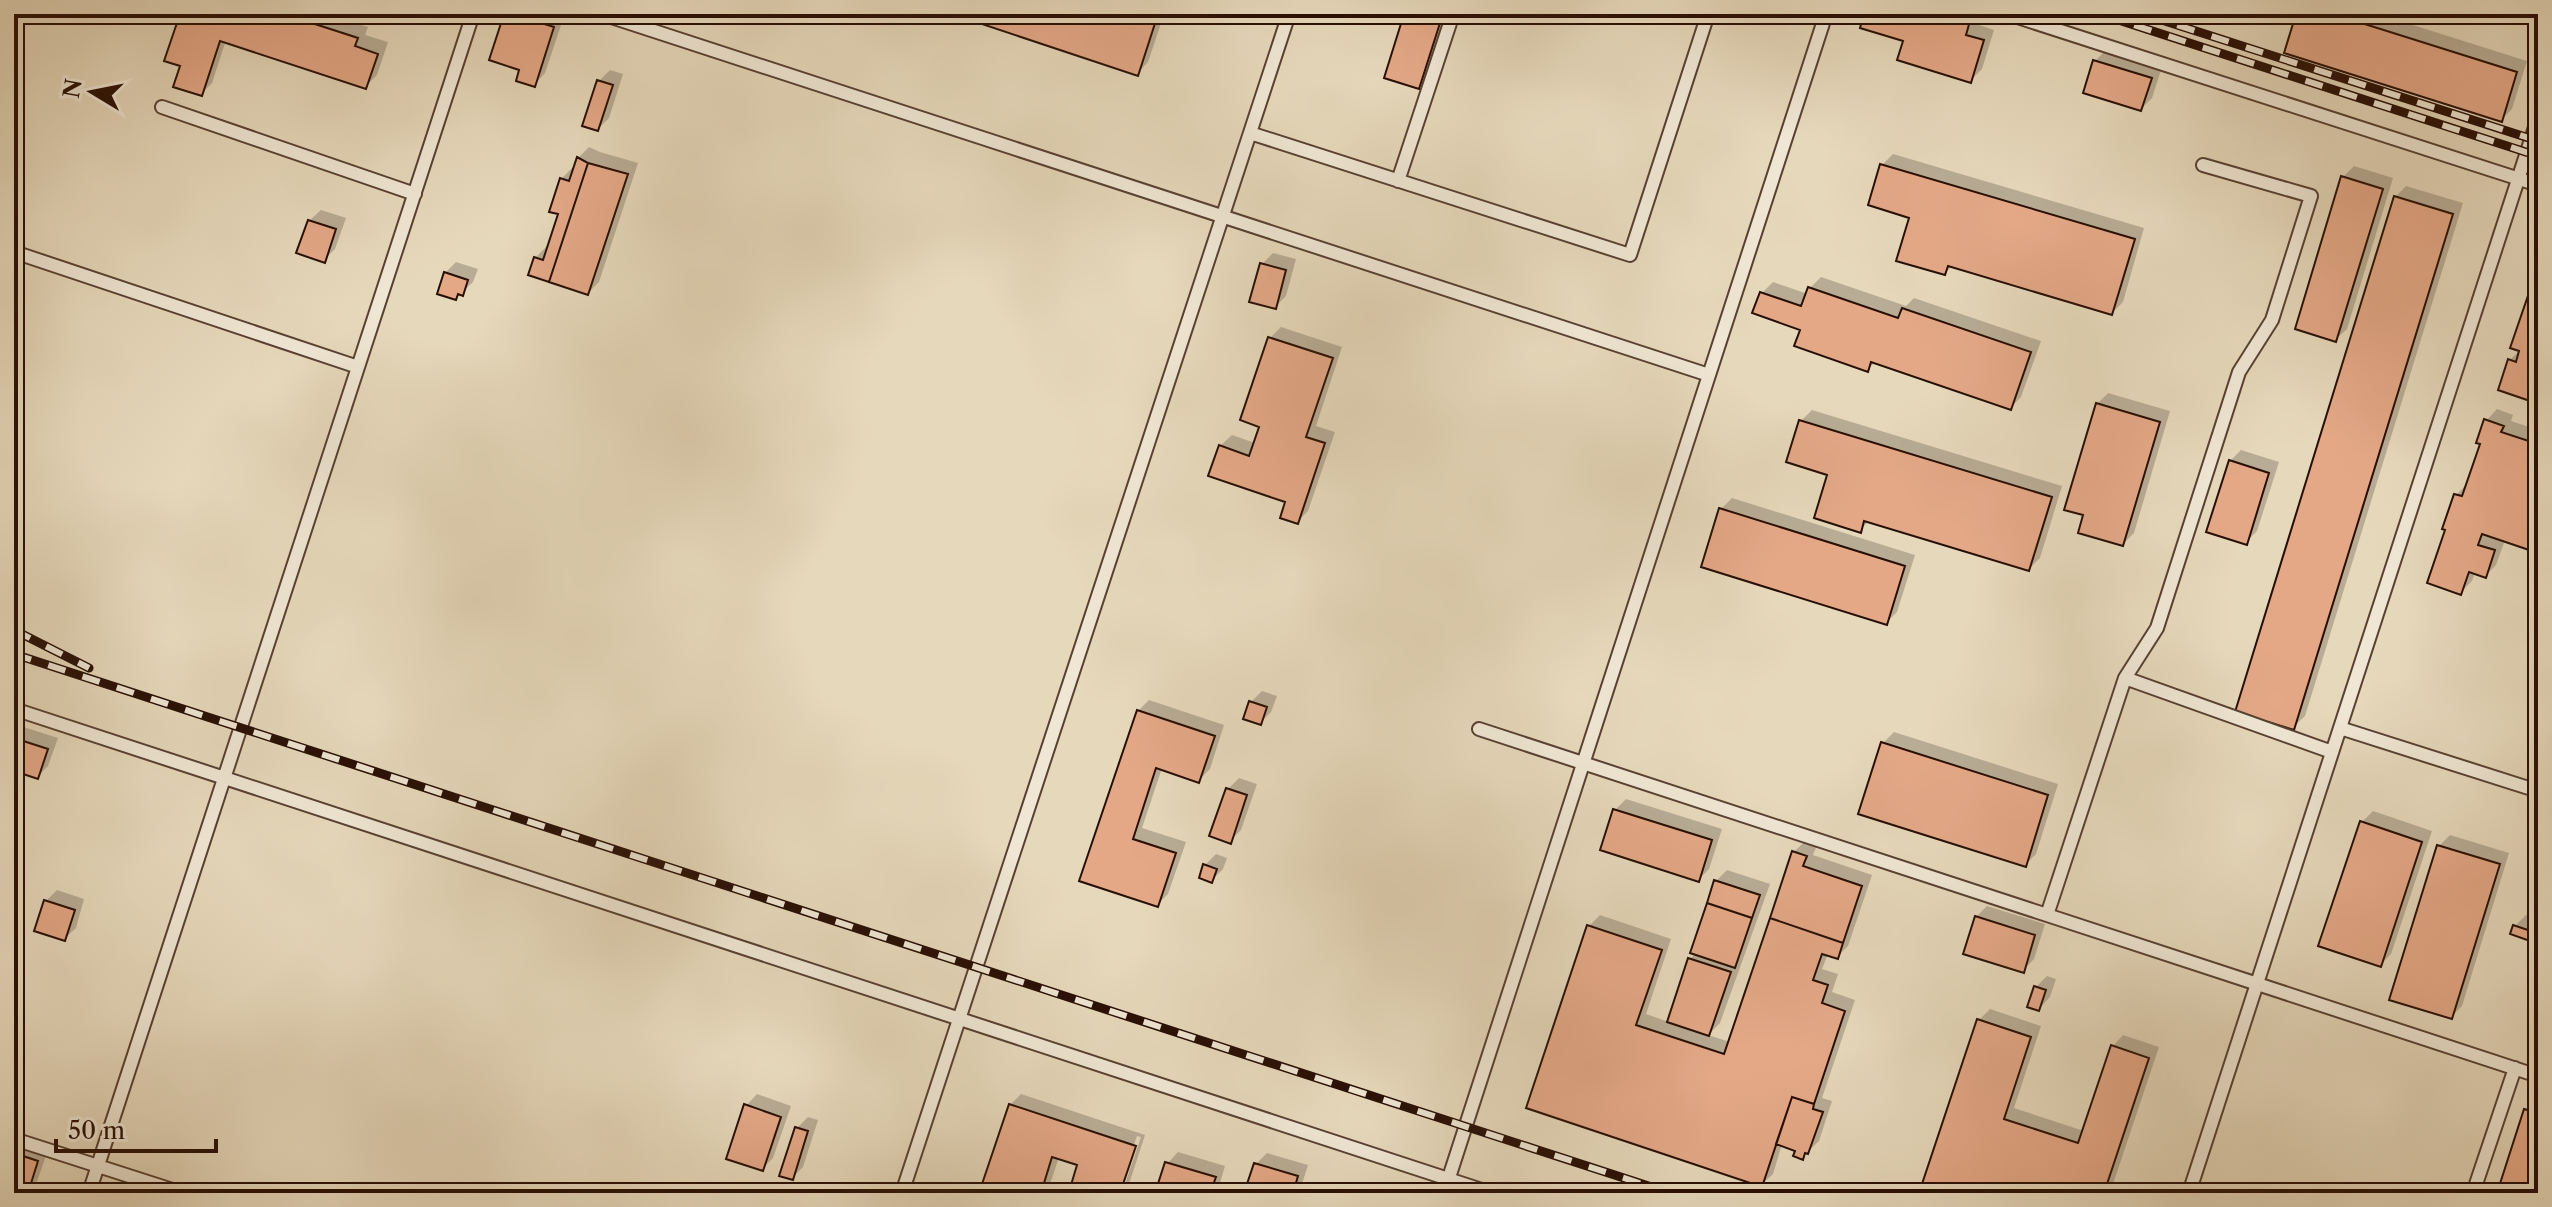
<svg xmlns="http://www.w3.org/2000/svg" width="2552" height="1207" viewBox="0 0 2552 1207" font-family="'Libre Caslon Text',serif">
  <style>
    .shadow { fill: #0003; fill-rule: evenodd }
    .building { fill: #e4a887; stroke: #280f04; stroke-width: 2 }
    .lines { fill: none; stroke-linecap: round; stroke-linejoin: round }
    .lane-casing { stroke: #584132; stroke-width: 16 }
    .lane { stroke: #efe6d3; stroke-width: 12 }
    .rail-casing { stroke: #280f04; stroke-width: 9 }
    .rail { stroke: #efe6d3; stroke-width: 6; stroke-dasharray: 18; stroke-linecap: butt }
  </style>
  <rect width="100%" height="100%" fill="#e6d8bb"/>
  <filter id="stains"><feTurbulence type="fractalNoise" baseFrequency=".0025" numOctaves="4"/><feColorMatrix values="0 0 0 0 .2 0 0 0 0 .09 0 0 0 0 .02 0 0 0 .5 -.17"/></filter>
  <radialGradient id="worn" r=".72"><stop offset=".6" stop-color="#630" stop-opacity="0"/><stop offset="1" stop-color="#630" stop-opacity=".3"/></radialGradient>
  <path class="shadow" d="M 182,14 L 327,14 L 368,27 L 365,35 L 388,42 L 377,75 L 366,86 L 226,40 L 212,83 L 201,94 L 182,65 Z
    M 506,14 L 564,16 L 545,73 L 534,85 L 522,69 Z
    M 959,14 L 1164,14 L 1148,62 L 1137,74 Z
    M 1406,14 L 1450,14 L 1430,76 L 1419,87 Z
    M 1866,14 L 1979,14 L 1976,24 L 1994,30 L 1982,69 L 1971,80 Z
    M 2298,14 L 2378,14 L 2527,61 L 2512,109 L 2501,120 Z
    M 2106,50 L 2162,67 L 2152,98 L 2141,109 L 2095,61 Z
    M 610,70 L 623,74 L 609,118 L 598,129 L 599,81 Z
    M 589,147 L 600,152 L 638,163 L 599,282 L 588,293 L 535,258 L 546,247 L 549,248 L 560,213 L 561,179 L 572,168 L 575,169 L 578,158 Z
    M 1893,154 L 2144,228 L 2123,302 L 2112,313 L 1953,265 L 1945,273 L 1882,165 Z
    M 2354,166 L 2393,178 L 2347,329 L 2335,340 L 2343,177 Z
    M 2406,186 L 2463,203 L 2305,716 L 2293,727 L 2395,197 Z
    M 321,210 L 346,218 L 335,249 L 324,260 L 309,221 Z
    M 1273,253 L 1296,259 L 1286,296 L 1275,307 L 1262,264 Z
    M 456,262 L 478,269 L 473,282 L 456,298 L 445,273 Z
    M 1821,277 L 1906,306 L 1914,298 L 2041,341 L 2021,397 L 2010,408 L 1876,361 L 1868,369 L 1802,328 L 1762,293 L 1773,282 L 1808,294 L 1810,288 Z
    M 2538,282 L 2538,398 L 2536,400 L 2510,360 L 2521,349 L 2532,288 Z
    M 1281,327 L 1342,347 L 1316,426 L 1335,432 L 1308,511 L 1297,522 L 1288,501 L 1220,446 L 1232,435 L 1255,443 L 1261,425 L 1270,338 Z
    M 2108,393 L 2170,411 L 2134,533 L 2123,544 L 2085,514 L 2097,404 Z
    M 2497,409 L 2513,415 L 2511,421 L 2538,430 L 2538,551 L 2505,540 L 2496,565 L 2485,576 L 2475,572 L 2472,581 L 2461,592 L 2456,495 L 2467,484 L 2482,443 L 2486,421 Z
    M 1812,410 L 2062,486 L 2040,558 L 2029,569 L 1870,520 L 1860,530 L 1801,421 Z
    M 2241,450 L 2279,462 L 2257,531 L 2246,542 L 2230,461 Z
    M 1732,498 L 1915,555 L 1897,612 L 1886,623 L 1703,566 L 1721,509 Z
    M 1262,691 L 1277,696 L 1271,712 L 1260,723 L 1251,702 Z
    M 1149,700 L 1224,725 L 1210,769 L 1199,780 L 1162,768 L 1142,828 L 1186,842 L 1168,894 L 1157,905 L 1082,880 L 1138,711 Z
    M 14,724 L 58,738 L 48,766 L 37,777 L 14,769 Z
    M 1894,732 L 2058,784 L 2036,854 L 2025,865 L 1883,743 Z
    M 1239,778 L 1257,784 L 1241,830 L 1230,841 L 1228,789 Z
    M 1626,799 L 1722,829 L 1709,869 L 1698,880 L 1615,810 Z
    M 2373,811 L 2432,831 L 2391,954 L 2380,965 L 2362,822 Z
    M 2450,835 L 2509,853 L 2462,1006 L 2451,1017 L 2439,846 Z
    M 1805,841 L 1817,845 L 1813,855 L 1872,875 L 1848,946 L 1837,957 L 1828,954 L 1822,969 L 1838,974 L 1832,992 L 1855,1000 L 1822,1098 L 1832,1101 L 1819,1141 L 1802,1157 L 1797,1150 L 1782,1144 L 1773,1174 L 1761,1185 L 1528,1107 L 1589,926 L 1600,915 L 1671,939 L 1646,1014 L 1669,1022 L 1690,959 L 1696,953 L 1692,952 L 1716,881 L 1727,870 L 1770,884 L 1720,1023 L 1708,1035 L 1730,1042 L 1794,852 Z
    M 1216,854 L 1227,858 L 1223,869 L 1212,880 L 1205,865 Z
    M 57,890 L 84,899 L 76,928 L 64,939 L 46,901 Z
    M 1987,906 L 2045,924 L 2034,959 L 2023,970 L 1976,917 Z
    M 2526,915 L 2538,919 L 2538,931 L 2530,939 L 2515,926 Z
    M 2047,976 L 2056,979 L 2050,997 L 2039,1009 L 2036,987 Z
    M 1990,1009 L 2041,1026 L 2014,1108 L 2084,1131 L 2112,1047 L 2123,1035 L 2159,1047 L 2110,1193 L 1921,1193 L 1979,1020 Z
    M 757,1094 L 791,1106 L 773,1158 L 762,1169 L 746,1106 Z
    M 1021,1094 L 1145,1135 L 1128,1187 L 1122,1193 L 1102,1193 L 1080,1164 L 1059,1157 L 1047,1193 L 982,1193 L 1010,1105 ZM 1137,1136 L 1141,1137 L 1124,1187 L 1120,1187 Z
    M 2536,1099 L 2538,1193 L 2499,1193 L 2525,1110 Z
    M 808,1117 L 818,1120 L 803,1167 L 792,1178 L 797,1128 Z
    M 14,1139 L 48,1150 L 33,1193 L 14,1193 Z
    M 1178,1152 L 1225,1166 L 1217,1193 L 1157,1193 L 1167,1164 Z
    M 1267,1153 L 1308,1165 L 1299,1193 L 1246,1193 L 1256,1164 Z"/>
  <path class="building" d="M 180,14 L 284,14 L 358,38 L 355,46 L 378,54 L 366,89 L 220,41 L 202,96 L 173,87 L 180,66 L 164,61 Z
    M 504,14 L 513,14 L 554,27 L 535,87 L 516,81 L 519,70 L 489,60 Z
    M 952,14 L 1158,14 L 1138,76 Z
    M 1404,14 L 1412,14 L 1440,23 L 1419,89 L 1384,78 Z
    M 1864,14 L 1892,14 L 1909,19 L 1911,14 L 1947,14 L 1970,21 L 1966,35 L 1984,40 L 1971,83 L 1897,60 L 1903,41 L 1860,28 Z
    M 2296,14 L 2333,14 L 2517,72 L 2502,122 L 2284,53 Z
    M 2093,60 L 2152,78 L 2141,111 L 2083,93 Z
    M 597,80 L 613,85 L 598,131 L 582,126 Z
    M 577,157 L 588,163 L 549,282 L 528,275 L 534,257 L 543,260 L 558,214 L 549,212 L 560,178 L 569,181 Z
    M 588,163 L 628,174 L 588,295 L 549,282 Z
    M 1880,164 L 2135,239 L 2112,315 L 1948,266 L 1945,275 L 1896,261 L 1909,218 L 1868,205 Z
    M 2341,176 L 2383,189 L 2336,342 L 2295,329 Z
    M 2394,196 L 2453,214 L 2294,730 L 2235,712 Z
    M 308,220 L 336,229 L 325,263 L 296,253 Z
    M 1260,263 L 1286,270 L 1276,309 L 1249,302 Z
    M 444,272 L 468,280 L 463,296 L 458,294 L 456,300 L 437,294 Z
    M 1808,287 L 1898,318 L 1902,308 L 2031,352 L 2011,410 L 1871,362 L 1868,372 L 1794,346 L 1800,330 L 1752,313 L 1760,292 L 1801,306 Z
    M 2531,287 L 2538,289 L 2536,403 L 2498,390 L 2508,359 L 2516,362 L 2519,351 L 2510,348 Z
    M 1268,337 L 1333,358 L 1306,437 L 1325,443 L 1298,524 L 1280,518 L 1285,502 L 1208,476 L 1219,445 L 1249,456 L 1259,427 L 1240,420 Z
    M 2096,403 L 2160,422 L 2123,546 L 2078,533 L 2083,515 L 2064,510 Z
    M 2484,419 L 2504,426 L 2501,432 L 2538,444 L 2538,553 L 2482,534 L 2478,545 L 2495,550 L 2486,578 L 2469,572 L 2461,595 L 2427,583 L 2445,530 L 2442,529 L 2454,494 L 2462,496 L 2480,444 L 2476,443 Z
    M 1799,420 L 2052,497 L 2029,571 L 1864,521 L 1861,533 L 1814,518 L 1827,475 L 1786,462 Z
    M 2229,460 L 2269,473 L 2247,545 L 2206,532 Z
    M 1719,508 L 1905,566 L 1887,625 L 1701,567 Z
    M 1249,701 L 1267,707 L 1261,725 L 1243,719 Z
    M 1137,710 L 1215,736 L 1199,783 L 1156,768 L 1133,839 L 1176,853 L 1158,907 L 1079,881 Z
    M 14,738 L 48,749 L 38,779 L 14,771 Z
    M 1881,742 L 2048,795 L 2026,867 L 1858,814 Z
    M 1226,788 L 1247,795 L 1231,844 L 1209,836 Z
    M 1613,809 L 1712,840 L 1699,882 L 1600,850 Z
    M 2360,821 L 2422,842 L 2381,967 L 2318,946 Z
    M 2437,845 L 2500,864 L 2452,1019 L 2389,1000 Z
    M 1792,851 L 1807,856 L 1803,866 L 1862,886 L 1843,943 L 1770,918 Z
    M 1203,864 L 1217,869 L 1212,883 L 1199,878 Z
    M 1714,880 L 1760,895 L 1752,918 L 1707,903 Z
    M 44,900 L 75,910 L 65,941 L 34,931 Z
    M 1707,903 L 1752,918 L 1735,968 L 1690,953 Z
    M 1975,916 L 2035,935 L 2024,973 L 1963,954 Z
    M 1770,918 L 1843,943 L 1838,959 L 1822,954 L 1813,980 L 1828,985 L 1822,1003 L 1845,1011 L 1814,1104 L 1792,1097 L 1762,1187 L 1526,1108 L 1587,925 L 1662,950 L 1636,1025 L 1724,1054 Z
    M 2513,925 L 2534,932 L 2530,941 L 2510,934 Z
    M 1688,958 L 1731,972 L 1709,1036 L 1667,1022 Z
    M 2034,986 L 2046,990 L 2039,1011 L 2027,1007 Z
    M 1977,1019 L 2031,1037 L 2004,1119 L 2078,1143 L 2111,1045 L 2149,1058 L 2104,1193 L 1919,1193 Z
    M 1792,1097 L 1814,1104 L 1813,1109 L 1823,1112 L 1808,1154 L 1805,1153 L 1803,1160 L 1793,1156 L 1795,1151 L 1776,1144 Z
    M 744,1104 L 781,1117 L 763,1171 L 726,1159 Z
    M 1009,1104 L 1136,1146 L 1120,1193 L 1096,1193 L 1071,1185 L 1077,1165 L 1052,1157 L 1041,1193 L 979,1193 Z
    M 2524,1109 L 2538,1113 L 2538,1193 L 2497,1193 Z
    M 795,1127 L 808,1131 L 793,1180 L 779,1176 Z
    M 14,1153 L 38,1161 L 28,1193 L 14,1193 Z
    M 1165,1162 L 1216,1177 L 1210,1193 L 1155,1193 Z
    M 1254,1163 L 1298,1176 L 1293,1193 L 1244,1193 Z"/>
  <g class="lines">
    <defs>
      <path id="lane" d="M 602,14 L 1709,375
        M 2008,14 L 2538,185
        M 162,107 L 415,194
        M 1250,133 L 1630,255 L 1708,14
        M 1398,181 L 1453,14
        M 14,252 L 358,367
        M 2125,678 L 2157,628 L 2239,372 L 2272,320 L 2311,196 L 2203,165
        M 14,709 L 1491,1193
        M 2340,728 L 2538,791
        M 1479,729 L 2047,915
        M 2332,752 L 2125,678 L 2047,915 L 2538,1076
        M 14,1139 L 182,1193
        M 89,1193 L 473,14
        M 902,1193 L 1289,14
        M 1444,1193 L 1826,14
        M 2189,1193 L 2538,118
        M 2473,1193 L 2515,1068"/>
    </defs>
    <use href="#lane" class="lane-casing"/>
    <use href="#lane" class="lane"/>
    <defs>
      <path id="rail" d="M 2100,14 L 2538,156
        M 2143,14 L 2538,141
        M 14,630 L 89,668
        M 14,654 L 1670,1193"/>
    </defs>
    <use href="#rail" class="rail-casing"/>
    <use href="#rail" class="rail"/>
  </g>
  <rect width="2552" height="1207" fill="none" stroke="#e6d8bb" stroke-width="48"/>
  <rect x="16" y="16" width="2520" height="1175" fill="none" stroke="#280f04" stroke-width="4"/>
  <rect x="24" y="24" width="2504" height="1159" fill="none" stroke="#280f04" stroke-width="2"/>
  <g transform="translate(92 92) rotate(280)" stroke="#efe6d3" stroke-width="6" paint-order="stroke">
  <path d="M0-6L14 30L0 20L-14 30Z" fill="#280f04"/>
  <text y="-12" font-size="22" font-weight="bold" text-anchor="middle" fill="#280f04">N</text>
  </g>
  <path d="M56 1139v12h160v-12" fill="none" stroke="#280f04" stroke-width="4"/>
  <text x="68" y="1139" font-size="24" fill="#280f04" stroke="#efe6d3" stroke-width="6" paint-order="stroke">50 m</text>
  <rect width="100%" height="100%" filter="url(#stains)"/>
  <rect width="100%" height="100%" fill="url(#worn)"/>
</svg>
